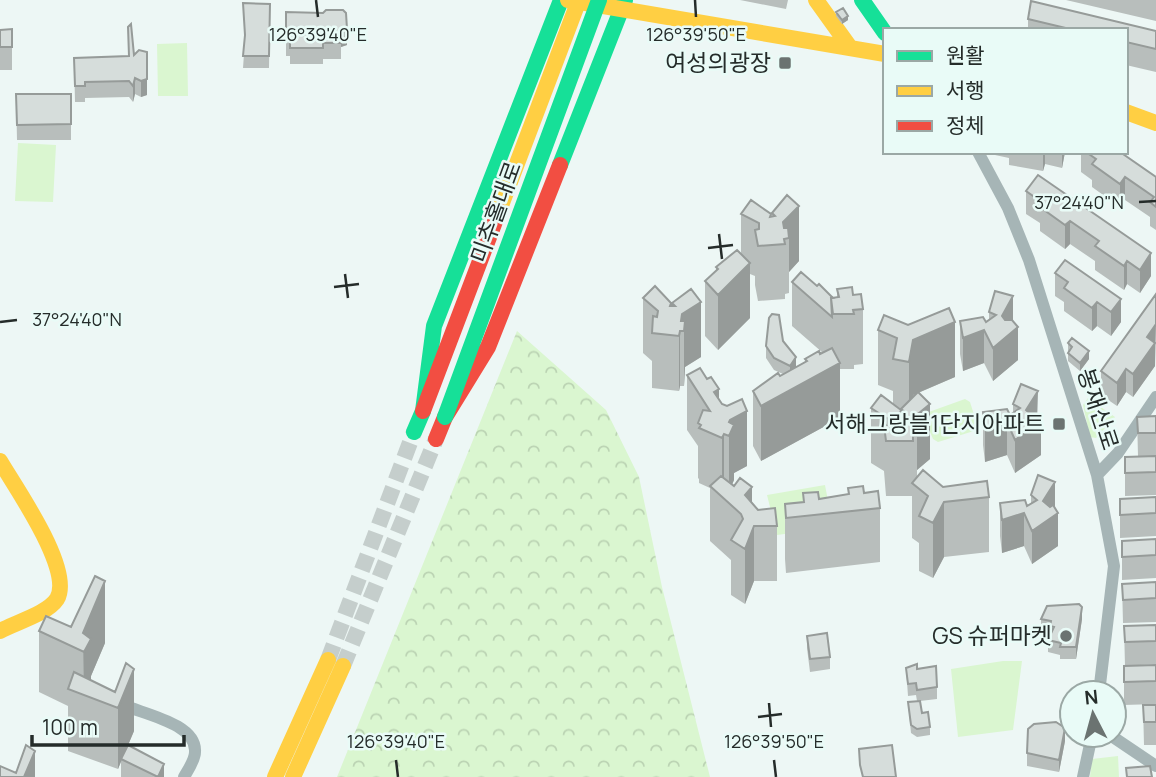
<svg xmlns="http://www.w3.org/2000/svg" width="1156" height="777" viewBox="0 0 1156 777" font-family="Manrope,'Noto Sans KR',sans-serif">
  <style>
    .forest { fill: url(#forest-crowns) }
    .green { fill: #daf6d0 }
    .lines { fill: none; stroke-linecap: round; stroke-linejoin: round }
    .secondary-tunnel { stroke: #c5cecc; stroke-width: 16; stroke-dasharray: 16 8; stroke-linecap: butt }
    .street { stroke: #a6b5b6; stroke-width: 12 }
    .fast { stroke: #16e098; stroke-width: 16 }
    .slow { stroke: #ffcf43; stroke-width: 16 }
    .jam { stroke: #f24e42; stroke-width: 16 }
    .fast-bridge { stroke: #16e098; stroke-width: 16 }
    .slow-bridge { stroke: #ffcf43; stroke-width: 16 }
    .jam-bridge { stroke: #f24e42; stroke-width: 16 }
    .wall { fill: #b8bebc }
    .shaded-wall { fill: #969b99 }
    .building { fill: #d6dddb; stroke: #969b99; stroke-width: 2 }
    .ticks { fill: none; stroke: #252c2a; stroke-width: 2.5 }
    .poi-dot { fill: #6b7371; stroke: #e9fbf7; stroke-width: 2.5 }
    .labels { text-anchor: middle; stroke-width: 5; stroke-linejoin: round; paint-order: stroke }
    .poi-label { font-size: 23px; fill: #252c2a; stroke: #e9fbf7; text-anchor: end }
    .street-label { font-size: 23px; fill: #252c2a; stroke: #e9fbf7 }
    .ticks-label { font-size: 18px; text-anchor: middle; fill: #252c2a; stroke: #e9fbf7; stroke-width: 5; stroke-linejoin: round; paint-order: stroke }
  </style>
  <defs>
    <pattern id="forest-crowns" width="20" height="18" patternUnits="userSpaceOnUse" patternTransform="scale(1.75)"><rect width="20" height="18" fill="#daf6d0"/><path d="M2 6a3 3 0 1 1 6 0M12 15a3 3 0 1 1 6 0" fill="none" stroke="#bbd3b3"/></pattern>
  </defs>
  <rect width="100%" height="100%" fill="#edf7f5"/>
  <path class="forest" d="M 517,331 L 606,410 L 639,477 L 662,587 L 710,777 L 337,777 Z"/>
  <path class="green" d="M 187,43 L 188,96 L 158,96 L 157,44 Z
    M 18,143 L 56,145 L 53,202 L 15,201 Z
    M 1088,398 L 1115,417 L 1096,438 L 1090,437 L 1083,405 Z
    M 965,399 L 970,402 L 977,424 L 974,431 L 938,442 L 933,439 L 924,418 L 926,413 Z
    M 825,485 L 832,522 L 829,528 L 777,535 L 767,495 Z
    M 1003,661 L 1022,661 L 1013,730 L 958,737 L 951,669 Z
    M 1118,756 L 1119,777 L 1090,777 L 1092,759 Z"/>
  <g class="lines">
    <path class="secondary-tunnel" d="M 328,660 L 414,432
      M 343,666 L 436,439"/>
    <path class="street" d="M 978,152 L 1008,208 L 1029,260 L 1097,475 L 1114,566 L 1099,693
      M 1097,475 L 1118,453 L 1156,397
      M 121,704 C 142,714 197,723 195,752 C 195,760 188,770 184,777
      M 1110,735 L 1156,766
      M 1083,777 L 1092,735"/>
    <path class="fast" d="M 862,0 L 885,33
      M 560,165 L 625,0
      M 414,432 L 423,411 L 434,326 L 561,0"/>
    <path class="slow" d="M 568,0 L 885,54
      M 816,0 L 849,46
      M 1126,112 L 1156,123
      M 0,461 C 15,487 74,570 57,599 C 47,614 16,622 0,631
      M 275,777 L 328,660
      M 293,777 L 343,666"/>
    <path class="jam" d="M 436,439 L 445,417 L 488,347 L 560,165"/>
    <path class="fast-bridge" d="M 445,417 L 599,0"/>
    <path class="slow-bridge" d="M 499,211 L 579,0"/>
    <path class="jam-bridge" d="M 423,411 L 499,211"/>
  </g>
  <path class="wall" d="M 740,0 L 788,0 L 786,9 Z
    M 1066,0 L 1156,0 L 1156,21 Z
    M 243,3 L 270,4 L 269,68 L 243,68 L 245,40 Z
    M 286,12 L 347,45 L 341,47 L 341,59 L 323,59 L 323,64 L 290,64 L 290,56 L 286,56 Z
    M 836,12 L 848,20 L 842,24 L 836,16 Z
    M 1028,19 L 1156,31 L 1156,72 L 1126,65 L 1126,30 L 1028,30 Z
    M 12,29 L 12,70 L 0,70 L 0,30 Z
    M 134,55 L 147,95 L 141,97 L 135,94 L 133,102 L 129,97 L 85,98 L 85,102 L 75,102 L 74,58 L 128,56 Z
    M 16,94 L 71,94 L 71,140 L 17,140 Z
    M 995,152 L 1065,152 L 1062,168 L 1045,164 L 1043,171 L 1009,165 L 1009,158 L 995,155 Z
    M 1081,152 L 1120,152 L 1156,177 L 1156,230 L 1150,226 L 1150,217 L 1125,200 L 1120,207 L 1092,187 L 1092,180 L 1081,172 Z
    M 1026,191 L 1151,276 L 1140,293 L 1127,284 L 1124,290 L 1095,270 L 1095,261 L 1070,244 L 1065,249 L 1040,231 L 1040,223 L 1026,214 Z
    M 787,195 L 799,261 L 789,272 L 789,293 L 785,294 L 785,299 L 758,301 L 755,285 L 755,276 L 750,274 L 750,318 L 718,350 L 705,336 L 705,281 L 716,271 L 716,267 L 741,254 L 741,214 L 772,216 L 772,213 Z
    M 1065,260 L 1121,322 L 1111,336 L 1097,326 L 1092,331 L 1064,311 L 1064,302 L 1055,296 L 1055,273 Z
    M 792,282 L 833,298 L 837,297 L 837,289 L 853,295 L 863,309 L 863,364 L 854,365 L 854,369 L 840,369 L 840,418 L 761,461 L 753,446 L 753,391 L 783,374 L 774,370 L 766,358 L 766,346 L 796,367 L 805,362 L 805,359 L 823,353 L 792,326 Z
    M 691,289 L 701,357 L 685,367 L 684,386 L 680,386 L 679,391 L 652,388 L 652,361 L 643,353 L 643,298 L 672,306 L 672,303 Z
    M 989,312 L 1013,320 L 1018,360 L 993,381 L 984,363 L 963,371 L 960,354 L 960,321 L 986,322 L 989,320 Z
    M 884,315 L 955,377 L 918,393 L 930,459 L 917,470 L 917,478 L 943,487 L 989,497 L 989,552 L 944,557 L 933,578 L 919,571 L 919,543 L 912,538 L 912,496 L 886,496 L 884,471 L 871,463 L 871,408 L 893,404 L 893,391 L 878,385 L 878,330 Z
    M 1068,343 L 1089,359 L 1080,371 L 1068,361 Z
    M 1155,349 L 1155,366 L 1133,397 L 1126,392 L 1117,406 L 1101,395 L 1101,371 Z
    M 687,375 L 719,400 L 747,466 L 734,473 L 734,480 L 732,485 L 777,526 L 777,581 L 754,581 L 745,604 L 731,595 L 731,560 L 710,541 L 710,488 L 699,483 L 699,479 L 698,478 L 698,446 L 687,430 Z
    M 1013,404 L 1038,417 L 1041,455 L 1015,473 L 1007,455 L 985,462 L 983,445 L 983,412 L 1010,415 L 1013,413 Z
    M 1156,416 L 1156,495 L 1125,496 L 1125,457 L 1138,456 L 1137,417 Z
    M 848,488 L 864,493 L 880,508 L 880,562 L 786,573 L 785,559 L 785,504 L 803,502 L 803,493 L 819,499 L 848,494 Z
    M 1031,495 L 1055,508 L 1058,546 L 1032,564 L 1024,546 L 1002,553 L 1000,536 L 1000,503 L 1027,506 L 1031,504 Z
    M 1156,497 L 1156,536 L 1120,538 L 1120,499 Z
    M 1156,539 L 1156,578 L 1122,580 L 1122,541 Z
    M 1156,582 L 1156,622 L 1123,623 L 1122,584 Z
    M 1041,619 L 1082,619 L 1076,659 L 1060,659 L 1060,655 L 1048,652 L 1048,640 L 1050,633 L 1041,631 Z
    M 1156,625 L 1156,664 L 1125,666 L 1124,626 Z
    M 39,631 L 105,643 L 91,676 L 91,680 L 115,692 L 134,731 L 128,745 L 164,777 L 121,777 L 121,761 L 118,769 L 68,751 L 68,706 L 39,692 Z
    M 807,636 L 830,657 L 830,669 L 810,672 L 807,648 Z
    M 1156,665 L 1156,704 L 1124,705 L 1124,666 Z
    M 906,668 L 917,669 L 937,687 L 937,699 L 920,701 L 922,713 L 930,727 L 930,735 L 917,737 L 911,733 L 908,702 L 917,701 L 916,695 L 908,696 Z
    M 1143,705 L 1156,705 L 1156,745 L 1144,745 Z
    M 1065,741 L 1059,772 L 1027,766 L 1027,753 Z"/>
  <path class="shaded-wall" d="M 848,16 L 848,20 L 842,24 L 842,20 Z
    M 347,29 L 347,45 L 341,47 L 341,31 Z
    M 135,78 L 135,94 L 133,102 L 133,86 Z
    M 147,79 L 147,95 L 141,97 L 141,81 Z
    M 1043,152 L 1045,152 L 1045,164 L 1043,171 Z
    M 1062,152 L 1065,152 L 1062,168 Z
    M 1125,177 L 1125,200 L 1120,207 L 1120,184 Z
    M 799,206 L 799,261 L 789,272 L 789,238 L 784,239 L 783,222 Z
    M 1070,221 L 1070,244 L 1065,249 L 1065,225 Z
    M 1151,253 L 1151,276 L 1140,293 L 1140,270 Z
    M 1127,261 L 1127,284 L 1124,290 L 1124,266 Z
    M 750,263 L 750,318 L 718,350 L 718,295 Z
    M 1013,296 L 1013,329 L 1018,327 L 1018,360 L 993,381 L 993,348 L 1002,316 Z
    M 1121,299 L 1121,322 L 1111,336 L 1111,312 Z
    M 701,302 L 701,357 L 685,367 L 684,386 L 684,331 L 681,321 L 682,314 Z
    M 1097,302 L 1097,326 L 1092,331 L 1092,308 Z
    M 955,322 L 955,377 L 913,395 L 909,417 L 909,362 L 913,340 Z
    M 1156,324 L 1155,366 L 1133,397 L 1133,374 L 1147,337 Z
    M 984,330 L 984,363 L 963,371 L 963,338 Z
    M 680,331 L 680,386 L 679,391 L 679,336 Z
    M 1089,351 L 1089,359 L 1080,371 L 1080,363 Z
    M 796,357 L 796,369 L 790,378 L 790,366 Z
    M 840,363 L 840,418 L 761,461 L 761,406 Z
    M 1126,369 L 1126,392 L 1117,406 L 1117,383 Z
    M 719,389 L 719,437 L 714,392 Z
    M 1038,391 L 1037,424 L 1041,422 L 1041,455 L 1015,473 L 1015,440 L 1026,410 Z
    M 930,404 L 930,459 L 917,470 L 917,436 L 913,435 L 913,418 Z
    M 747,411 L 747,466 L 734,473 L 734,480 L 729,491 L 729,422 L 730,420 Z
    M 1007,422 L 1007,455 L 985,462 L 985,429 Z
    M 724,434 L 724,489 L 722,493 L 722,438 Z
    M 1055,482 L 1055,515 L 1058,513 L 1058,546 L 1032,564 L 1032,531 L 1043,501 Z
    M 752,487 L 752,532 L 754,526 L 754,581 L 745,604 L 745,495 Z
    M 944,502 L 944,557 L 933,578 L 933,523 Z
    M 1024,513 L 1024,546 L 1002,553 L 1002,520 Z
    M 105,581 L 105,643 L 91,676 L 91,698 L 84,695 L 83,633 Z
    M 1082,607 L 1082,619 L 1076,659 L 1076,647 Z
    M 134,669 L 134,731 L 118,769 L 118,708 Z
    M 1065,728 L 1065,741 L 1059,772 L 1059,760 Z
    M 35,751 L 35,777 L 24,777 Z
    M 164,764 L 164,777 L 158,777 Z"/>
  <path class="building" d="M 1031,1 L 1156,31 L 1156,49 L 1126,42 L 1126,30 L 1074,30 L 1028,19 Z
    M 243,3 L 270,4 L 269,56 L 243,56 L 245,35 Z
    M 843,8 L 848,16 L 842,20 L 836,12 Z
    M 326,10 L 343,10 L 346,13 L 347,29 L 341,31 L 341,43 L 323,43 L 323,48 L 290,48 L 290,40 L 286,40 L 286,12 L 323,13 Z
    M 131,24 L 134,55 L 139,50 L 147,52 L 147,79 L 141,81 L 135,78 L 133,86 L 129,81 L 85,82 L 85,86 L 75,86 L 74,58 L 129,56 L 128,27 Z
    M 12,29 L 12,47 L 0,47 L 0,30 Z
    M 16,94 L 71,94 L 71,124 L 17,125 Z
    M 1086,152 L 1120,152 L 1156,177 L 1156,207 L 1150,202 L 1154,197 L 1125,177 L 1120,184 L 1092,164 L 1096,159 Z
    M 1038,175 L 1151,253 L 1140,270 L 1127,261 L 1124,266 L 1095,246 L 1099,241 L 1070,221 L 1065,225 L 1040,207 L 1043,203 L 1026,191 Z
    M 787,195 L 799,206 L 783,222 L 784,228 L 788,228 L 789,238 L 784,239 L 785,244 L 758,246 L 755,230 L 759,229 L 759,223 L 741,214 L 751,200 L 771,214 L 770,217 L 775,216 L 772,213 Z
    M 737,250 L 750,263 L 718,295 L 705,281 L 718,269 L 716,267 Z
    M 1065,260 L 1121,299 L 1111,312 L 1097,302 L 1092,308 L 1064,288 L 1068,282 L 1055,273 Z
    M 801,272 L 817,286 L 819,284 L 833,298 L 831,298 L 832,317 L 792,282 Z
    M 655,286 L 671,303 L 670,306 L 675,306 L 672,303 L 691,289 L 701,302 L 682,314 L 681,321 L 685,321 L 684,331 L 680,331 L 679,336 L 652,333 L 653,316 L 657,317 L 658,311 L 643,298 Z
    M 852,287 L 853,295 L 861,294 L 863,309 L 853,310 L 854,314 L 833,314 L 831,298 L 839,297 L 837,289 Z
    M 995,291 L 1013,296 L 1002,316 L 1005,320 L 1012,320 L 1018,327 L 993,348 L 984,330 L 963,338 L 960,321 L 983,317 L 986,322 L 996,315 L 989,312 Z
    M 1156,294 L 1156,324 L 1147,337 L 1155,343 L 1133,374 L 1126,369 L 1117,383 L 1101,371 Z
    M 949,308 L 955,322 L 913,340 L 909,362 L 893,359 L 897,338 L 878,330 L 884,315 L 908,325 Z
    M 772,314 L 779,315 L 783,341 L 796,357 L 790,366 L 774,358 L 766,346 L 769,318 Z
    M 1072,338 L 1089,351 L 1080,363 L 1068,353 L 1072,347 L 1068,343 Z
    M 832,348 L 840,363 L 761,406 L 753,391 L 778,373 L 780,376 L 807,361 L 805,359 L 819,351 L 820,354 Z
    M 700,368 L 707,379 L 711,377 L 719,389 L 714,392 L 722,404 L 727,406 L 742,399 L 747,411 L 730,420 L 729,422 L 734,425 L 729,436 L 724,434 L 722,438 L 699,428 L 701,425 L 698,423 L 703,410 L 710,411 L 687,375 Z
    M 1021,384 L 1038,391 L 1026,410 L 1033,416 L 1036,414 L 1041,422 L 1015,440 L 1007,422 L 985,429 L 983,412 L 1007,409 L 1010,415 L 1020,408 L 1013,404 Z
    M 918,392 L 930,404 L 913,418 L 913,425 L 917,425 L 917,436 L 913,435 L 913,441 L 886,441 L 884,425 L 888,425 L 888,419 L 871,408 L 881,395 L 901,410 L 900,413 L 905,412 L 901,409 Z
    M 1156,416 L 1156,433 L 1138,433 L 1137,417 Z
    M 1156,456 L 1156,472 L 1125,473 L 1125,457 Z
    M 923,470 L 943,487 L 987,481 L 989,497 L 944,502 L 933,523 L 919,516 L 928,496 L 912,483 Z
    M 1038,475 L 1055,482 L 1043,501 L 1050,507 L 1053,505 L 1058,513 L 1032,531 L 1024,513 L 1002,520 L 1000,503 L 1025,500 L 1027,506 L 1037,500 L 1031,495 Z
    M 721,476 L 734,486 L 740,478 L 752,487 L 745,495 L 758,510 L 775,508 L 777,526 L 754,526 L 745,549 L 731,540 L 743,519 L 741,514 L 710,486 Z
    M 863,486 L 864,493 L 878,491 L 880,508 L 786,518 L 785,504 L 804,502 L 803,493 L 818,492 L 819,499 L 849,494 L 848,488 Z
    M 1156,497 L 1156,513 L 1120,515 L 1120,499 Z
    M 1156,539 L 1156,555 L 1122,557 L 1122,541 Z
    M 95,576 L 105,581 L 83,633 L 91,639 L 84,652 L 39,631 L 46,616 L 71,627 Z
    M 1156,582 L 1156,598 L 1123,600 L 1122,584 Z
    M 1079,604 L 1082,607 L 1076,647 L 1060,647 L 1061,643 L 1048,640 L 1054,627 L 1050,626 L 1051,621 L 1041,619 L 1047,606 Z
    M 1156,625 L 1156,641 L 1125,642 L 1124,626 Z
    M 827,633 L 830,657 L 810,659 L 807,636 Z
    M 126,663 L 134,669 L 118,708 L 68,689 L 74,672 L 115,692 Z
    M 917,664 L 917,669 L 936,666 L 937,687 L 917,690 L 916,683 L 908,684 L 906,668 Z
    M 1156,665 L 1156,681 L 1124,682 L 1124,666 Z
    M 920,701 L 922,713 L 928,712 L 930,727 L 917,729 L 911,725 L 908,702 Z
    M 1143,705 L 1156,705 L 1156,722 L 1144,722 Z
    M 1056,722 L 1065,728 L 1059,760 L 1027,753 L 1028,729 L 1034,724 Z
    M 26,745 L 35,751 L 24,777 L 0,777 L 0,766 L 16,773 Z
    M 128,745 L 164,764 L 158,777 L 121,759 Z
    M 892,745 L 896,777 L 863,777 L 860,765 L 859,749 Z
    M 1150,766 L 1152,777 L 1127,777 L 1126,768 Z"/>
  <path class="ticks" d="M 316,0 L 318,17M 695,0 L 696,17M 1139,202 L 1156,201M 719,234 L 722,259M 708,248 L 733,245M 345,274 L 348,298M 334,287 L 359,284M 0,322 L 17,320M 769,703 L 771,727M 758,717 L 782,714M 396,760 L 398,777M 774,760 L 776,777"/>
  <g class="poi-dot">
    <rect x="778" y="56" width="14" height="14" rx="3.5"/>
    <rect x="1052" y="417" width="14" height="14" rx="3.5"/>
    <circle cx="1066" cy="636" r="7"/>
  </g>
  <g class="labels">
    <g class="poi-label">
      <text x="771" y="71">여성의광장</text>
      <text x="1045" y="432">서해그랑블1단지아파트</text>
      <text x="1052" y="644">GS 슈퍼마켓</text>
    </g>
    <g class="street-label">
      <text transform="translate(496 212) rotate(-70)" y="8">미추홀대로</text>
      <text transform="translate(1098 409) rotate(72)" y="8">봉재산로</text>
    </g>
  </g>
  <g class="ticks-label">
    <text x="318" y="41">126°39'40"E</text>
    <text x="696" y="41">126°39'50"E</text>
    <text x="1079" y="209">37°24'40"N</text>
    <text x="77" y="326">37°24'40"N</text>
    <text x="396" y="748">126°39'40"E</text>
    <text x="774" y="748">126°39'50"E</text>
  </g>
  <rect x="883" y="28" width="245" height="126" fill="#e9fbf7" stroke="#9ba8a5" stroke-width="2"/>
  <rect x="897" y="51" width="35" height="10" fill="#16e098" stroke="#9ba8a5" stroke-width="2"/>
  <text x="946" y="63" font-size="21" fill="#252c2a">원활</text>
  <rect x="897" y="86" width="35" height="10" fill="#ffcf43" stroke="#9ba8a5" stroke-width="2"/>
  <text x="946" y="98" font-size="21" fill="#252c2a">서행</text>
  <rect x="897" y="121" width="35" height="10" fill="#f24e42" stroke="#9ba8a5" stroke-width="2"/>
  <text x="946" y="133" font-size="21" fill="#252c2a">정체</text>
  <g transform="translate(1093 714) rotate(354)"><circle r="33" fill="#e9fbf7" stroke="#9ba8a5" stroke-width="2"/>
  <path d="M0-5L12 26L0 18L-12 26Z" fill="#6b7371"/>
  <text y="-10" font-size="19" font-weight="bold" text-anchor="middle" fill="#252c2a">N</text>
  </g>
  <path d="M32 735v10h152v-10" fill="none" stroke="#252c2a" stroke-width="3.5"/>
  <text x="42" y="735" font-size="21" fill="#252c2a" stroke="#e9fbf7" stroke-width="5" paint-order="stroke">100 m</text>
</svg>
